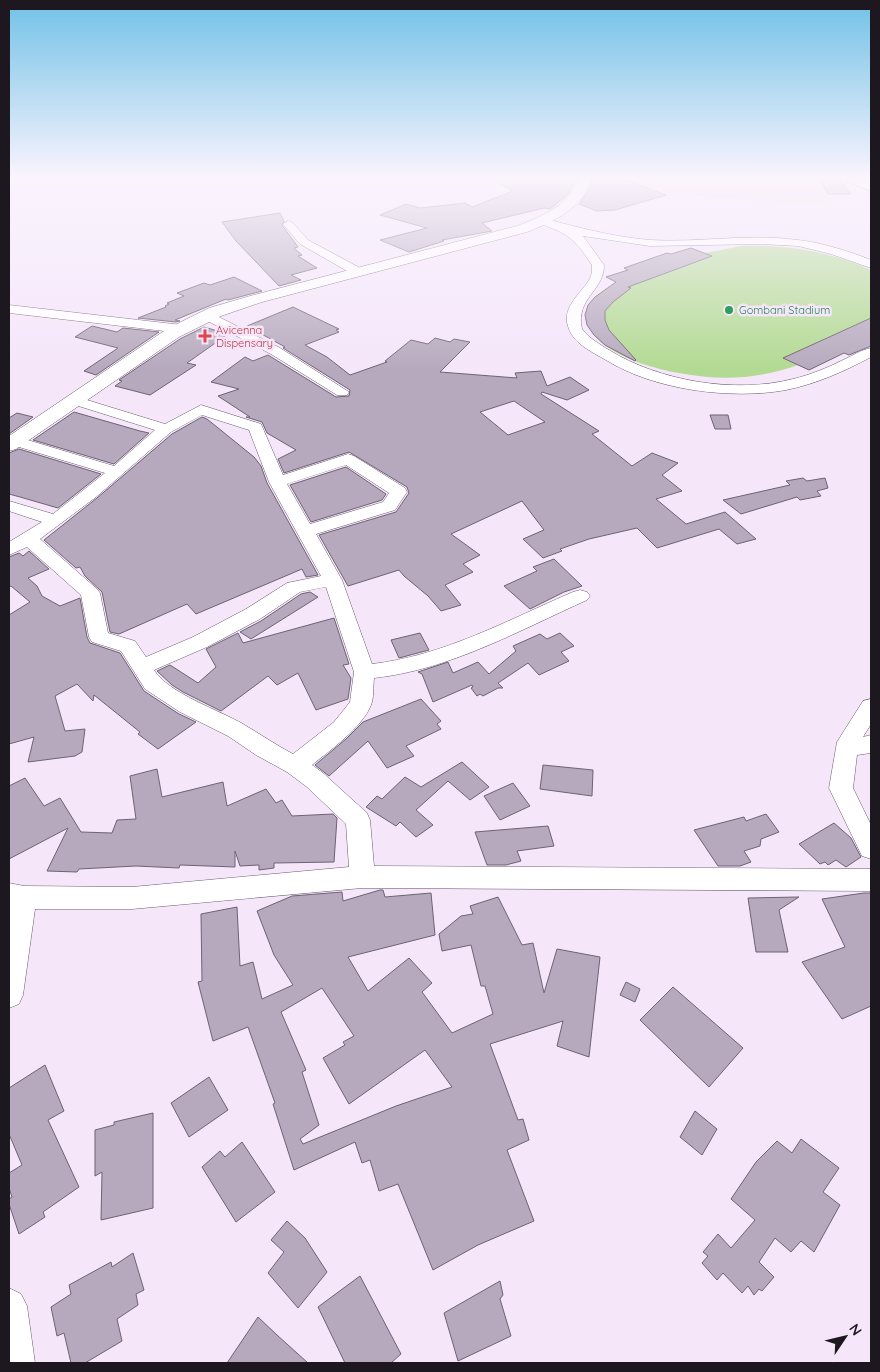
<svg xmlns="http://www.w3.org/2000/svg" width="880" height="1372" viewBox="0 0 880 1372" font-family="Quicksand,sans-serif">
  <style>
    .commercial { fill: #f6dbd9 }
    .green { fill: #b2da92 }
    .building { fill: #b6a9bd; stroke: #6e6273; fill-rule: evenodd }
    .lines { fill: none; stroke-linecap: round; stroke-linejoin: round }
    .minor-casing { stroke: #685c6d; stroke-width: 1 }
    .major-casing { stroke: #685c6d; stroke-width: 1 }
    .minor { fill: #fff; fill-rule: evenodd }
    .major { fill: #fff; fill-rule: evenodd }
    .leisure-dot { fill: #2e9e5b; stroke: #f5e6fa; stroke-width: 2 }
    .health-dot { fill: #e0444e; stroke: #f5e6fa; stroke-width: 2 }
    .labels { text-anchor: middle; stroke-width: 5; stroke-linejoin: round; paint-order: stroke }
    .far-leisure-label { font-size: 11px; fill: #27864d; stroke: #f5e6fa; text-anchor: start }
    .far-health-label { font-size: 11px; fill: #be3a42; stroke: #f5e6fa; text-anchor: start }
  </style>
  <rect width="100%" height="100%" fill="#f5e6fa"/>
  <path class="commercial" d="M 597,178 L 811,178 L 832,205 L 781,203 L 598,187 Z"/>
  <path class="green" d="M 742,246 C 787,245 829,251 871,270 L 871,340 L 809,370 L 798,365 C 762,378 723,381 685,374 C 657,370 586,352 588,316 C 589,296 602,291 619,283 L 606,277 L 627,270 L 624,268 L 667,253 L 671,254 L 691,248 L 705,253 Z"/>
  <path class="building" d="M 490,178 L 577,178 L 567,195 L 550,209 L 544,208 L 482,223 L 492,231 L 442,240 L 444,241 L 409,252 L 380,240 L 427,228 L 380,215 L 406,204 L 420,208 L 465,203 L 472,207 L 513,191 Z
    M 594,178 L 621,178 L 666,195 L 615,210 L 597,211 L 579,204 L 589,190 Z
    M 818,178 L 837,178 L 851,194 L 828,194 Z
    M 280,213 L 284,221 L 282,225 L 298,247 L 294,248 L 302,255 L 298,256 L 317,268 L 291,275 L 301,280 L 279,286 L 236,241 L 222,222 Z
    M 691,248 L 712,256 L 628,287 L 631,288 L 613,302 L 605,311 L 605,320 L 609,330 L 636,360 L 635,361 L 605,345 L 594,335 L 587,325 L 585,315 L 588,305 L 595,297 L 616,282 L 606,277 L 628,270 L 624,268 L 667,253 L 671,254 Z
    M 234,277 L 262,291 L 228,300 L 226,299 L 175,320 L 180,321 L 176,322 L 138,318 L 166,307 L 165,306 L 169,304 L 167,303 L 184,296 L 177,293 L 204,283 L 210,285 Z
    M 293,307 L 339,329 L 336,330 L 339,332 L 305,345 L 327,357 L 350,375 L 387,362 L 385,361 L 411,340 L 428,344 L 435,338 L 450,342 L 454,339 L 470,342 L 440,372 L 517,378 L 515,373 L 541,371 L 547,386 L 570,377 L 589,390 L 567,400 L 542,392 L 541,394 L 599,431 L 592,434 L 632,466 L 652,453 L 678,463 L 662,475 L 682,491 L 656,499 L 686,524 L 725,512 L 756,539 L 737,544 L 719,529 L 657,548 L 637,528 L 589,539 L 560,549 L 562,551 L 543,558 L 523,539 L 544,530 L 522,501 L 451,534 L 480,555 L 463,564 L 473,572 L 445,585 L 461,605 L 441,611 L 428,596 L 404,576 L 399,570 L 348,586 L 319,535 L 396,512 L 409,493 L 407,487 L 349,452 L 284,473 L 278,459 L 296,450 L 267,433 L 262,422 L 246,417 L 250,417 L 218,396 L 239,389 L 211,382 L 245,357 L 253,361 L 268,355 L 336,397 L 349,396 L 350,390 L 283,348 L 285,347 L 247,326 ZM 514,401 L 545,422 L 508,435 L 480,412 Z
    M 871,318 L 871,346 L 849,355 L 844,353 L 809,370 L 783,358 Z
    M 92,326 L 117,332 L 123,328 L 159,332 L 96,375 L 84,371 L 118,348 L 75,337 Z
    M 204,327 L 228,334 L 187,363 L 196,365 L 150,395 L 115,386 L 122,381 L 119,380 L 180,339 Z
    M 74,412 L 140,431 L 149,433 L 114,464 L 33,440 Z
    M 17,413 L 33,417 L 9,434 L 9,418 Z
    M 710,415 L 728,415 L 731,429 L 715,429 Z
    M 202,417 L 207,419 L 254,457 L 261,466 L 267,483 L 318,575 L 306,577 L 302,569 L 196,614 L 187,604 L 119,634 L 110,632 L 102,592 L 85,576 L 80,567 L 76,568 L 44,540 L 97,498 L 172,434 Z
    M 19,449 L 101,474 L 58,508 L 20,497 L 9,494 L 9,453 Z
    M 346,467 L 386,494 L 382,500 L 311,522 L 290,485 Z
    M 803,478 L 807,481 L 825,478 L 828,488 L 817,491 L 821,496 L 800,500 L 797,497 L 741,514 L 723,500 L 790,485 L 786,481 Z
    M 29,551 L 49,569 L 28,578 L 37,586 L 42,596 L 60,606 L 80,598 L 87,637 L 90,643 L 120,653 L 144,691 L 179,714 L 196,722 L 158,749 L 138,734 L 140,732 L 94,695 L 93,701 L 77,684 L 55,696 L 65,731 L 85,729 L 82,752 L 75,756 L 28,762 L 34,737 L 9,744 L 9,615 L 30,602 L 11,586 L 9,587 L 9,557 L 19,553 L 23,556 Z
    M 554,559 L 582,586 L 564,592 L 530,609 L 504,586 L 537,571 L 533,567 Z
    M 310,592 L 318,597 L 251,639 L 240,632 L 261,621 L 301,594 Z
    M 334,618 L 349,664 L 343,665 L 351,678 L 348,699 L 316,710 L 298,673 L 277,685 L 268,676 L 221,711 L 183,692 L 172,685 L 157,671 L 170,665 L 198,683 L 216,667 L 206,649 L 238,633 L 243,643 Z
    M 420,633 L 429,650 L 399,658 L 391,640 Z
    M 560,633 L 574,646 L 561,652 L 569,661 L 539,675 L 528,663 L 498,683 L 503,688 L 498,688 L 483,696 L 480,694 L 477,696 L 471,688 L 473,687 L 472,685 L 433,702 L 422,674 L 418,672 L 448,662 L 453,673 L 478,662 L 489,674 L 516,651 L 513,646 L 540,634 L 547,639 Z
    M 421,699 L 441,721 L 437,724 L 441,729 L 406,746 L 414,756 L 387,768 L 368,741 L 329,776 L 315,765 L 346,739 L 363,722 Z
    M 462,762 L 489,787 L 470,800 L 448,781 L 416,810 L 433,825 L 416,837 L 400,822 L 396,826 L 366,807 L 377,796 L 382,799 L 405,777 L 421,787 Z
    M 543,765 L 593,770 L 592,796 L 540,789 Z
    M 157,769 L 162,797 L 223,782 L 227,806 L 266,789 L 276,803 L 282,800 L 292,816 L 333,814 L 337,818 L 334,862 L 274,863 L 274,868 L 259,870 L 259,865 L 240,866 L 235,851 L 235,867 L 180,865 L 179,868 L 136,866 L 79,869 L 77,872 L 47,871 L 68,828 L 9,859 L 9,786 L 25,778 L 44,806 L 60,798 L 81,832 L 112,833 L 117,820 L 136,819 L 130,776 Z
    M 513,783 L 530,806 L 500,820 L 484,796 Z
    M 766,814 L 779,832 L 761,839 L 760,846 L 744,851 L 751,862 L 740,866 L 718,866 L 694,830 L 744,817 L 746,821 Z
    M 834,823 L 851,838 L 861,857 L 846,867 L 836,860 L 828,865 L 825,862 L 820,864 L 799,844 Z
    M 548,826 L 554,846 L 517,851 L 521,861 L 506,865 L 487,865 L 475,832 Z
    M 380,890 L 383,890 L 385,897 L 431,893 L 435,935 L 348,957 L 368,991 L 409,958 L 432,983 L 422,992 L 452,1033 L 493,1014 L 485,986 L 481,986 L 471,945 L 442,951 L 439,934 L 461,916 L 473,914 L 470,906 L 498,897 L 522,945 L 533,943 L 544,993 L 557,949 L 600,957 L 589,1057 L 557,1046 L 563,1021 L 490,1044 L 518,1120 L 523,1119 L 529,1140 L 507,1150 L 534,1221 L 478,1245 L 433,1270 L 398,1184 L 379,1191 L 370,1160 L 362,1163 L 355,1142 L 294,1170 L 273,1104 L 275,1103 L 248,1027 L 213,1041 L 198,982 L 202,981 L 201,914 L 237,907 L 240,966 L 253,962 L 262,999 L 293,985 L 274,955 L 257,911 L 292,896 L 342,892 L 343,901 ZM 322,988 L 354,1036 L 343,1042 L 345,1045 L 323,1058 L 349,1104 L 425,1050 L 452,1087 L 396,1106 L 303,1144 L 300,1139 L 319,1125 L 302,1072 L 306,1070 L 281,1012 Z
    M 864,893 L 871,893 L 871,1006 L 842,1019 L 802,962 L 845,947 L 822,899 Z
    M 799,897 L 779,910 L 788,952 L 756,952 L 748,898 Z
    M 626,982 L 640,989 L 635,1002 L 620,995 Z
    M 673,987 L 743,1048 L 709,1087 L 640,1020 Z
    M 45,1065 L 64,1111 L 48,1120 L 79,1187 L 43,1212 L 45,1217 L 19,1234 L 9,1204 L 9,1199 L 12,1197 L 9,1188 L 9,1173 L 22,1165 L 9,1134 L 9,1088 Z
    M 209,1077 L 228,1110 L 189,1137 L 171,1103 Z
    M 695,1111 L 717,1129 L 702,1155 L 680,1137 Z
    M 153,1113 L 153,1208 L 101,1220 L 102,1172 L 95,1176 L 95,1130 L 114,1125 L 114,1122 Z
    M 801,1139 L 839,1168 L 823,1192 L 840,1205 L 814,1252 L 801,1241 L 791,1252 L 775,1238 L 759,1262 L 774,1277 L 762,1291 L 759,1289 L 754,1295 L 748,1286 L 742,1293 L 723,1273 L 717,1280 L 702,1263 L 708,1256 L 703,1252 L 718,1234 L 731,1248 L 755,1220 L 731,1199 L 756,1162 L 777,1141 L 792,1153 Z
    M 242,1142 L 275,1192 L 236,1222 L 202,1167 L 220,1151 L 225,1157 Z
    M 287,1221 L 305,1238 L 327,1272 L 298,1308 L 268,1273 L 284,1252 L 271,1240 Z
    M 133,1253 L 144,1290 L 136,1294 L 138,1305 L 117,1319 L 122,1341 L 85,1363 L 71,1363 L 64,1333 L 57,1336 L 51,1307 L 71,1294 L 69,1285 L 111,1262 L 112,1267 Z
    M 360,1276 L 401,1354 L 391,1363 L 345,1363 L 318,1307 Z
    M 500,1281 L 503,1295 L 500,1299 L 511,1336 L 458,1361 L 444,1313 Z
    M 258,1317 L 277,1335 L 308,1363 L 227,1363 Z"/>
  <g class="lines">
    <defs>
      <path id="minor" d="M 839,178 L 854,178 L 871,185 L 871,191 Z
        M 542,218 C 578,227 612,237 650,240 C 699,243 749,233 798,240 C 823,243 848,251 871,260 L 871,268 L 831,254 L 798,246 L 761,244 L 650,246 L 583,236 L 604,265 C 604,292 575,298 582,329 C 589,338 599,344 609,350 C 659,381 735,394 793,379 C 810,375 827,368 843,360 C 852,356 861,350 871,348 L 871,357 C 845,371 816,384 786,390 C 731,400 654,390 606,360 C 594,353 574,344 569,329 C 560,308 580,295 589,280 C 592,276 592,270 592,265 C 574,238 569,234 538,223 L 537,221 Z
        M 288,221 L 292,222 L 308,240 L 362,269 L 364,272 L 362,275 L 354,275 L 300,244 L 283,224 Z
        M 9,305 L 182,325 L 189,329 L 182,333 L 9,313 Z
        M 207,311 L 280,348 L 349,392 L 347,395 L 337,395 L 271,354 L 202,318 L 201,315 L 202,312 Z
        M 74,396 L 165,424 L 201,405 L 261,424 L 283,475 L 348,454 L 354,456 L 405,488 L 407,492 L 395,510 L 316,534 L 342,580 L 372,664 C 443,656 508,620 573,592 L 580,590 L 587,592 L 590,596 L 587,600 C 518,631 449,670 374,678 C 373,687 374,698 371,705 C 362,728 330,750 312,765 L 323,773 L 367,813 L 370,820 L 374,866 L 871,869 L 871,891 L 362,888 L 132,909 L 35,909 L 23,995 L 19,1004 L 9,1008 L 9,883 L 24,886 L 132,887 L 349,867 L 346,824 L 307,787 L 287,772 L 256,755 L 228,736 L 180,712 L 145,689 L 121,651 L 92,642 L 89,637 L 81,595 L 27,547 L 9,555 L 9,542 L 42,522 L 9,511 L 9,501 L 53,514 L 105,473 L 9,444 L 9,438 L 21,438 L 114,466 L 155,430 L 69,403 L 67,400 L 69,397 ZM 202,415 L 249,430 L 269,482 L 321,576 L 287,583 L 246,609 L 193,637 L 146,657 L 135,641 L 108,633 L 100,593 L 97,589 L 40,539 L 96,497 L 171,432 ZM 346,465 L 389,493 L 383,502 L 310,524 L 287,484 ZM 326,587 L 354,672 L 350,702 L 334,722 L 293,754 C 276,745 260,734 243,724 C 219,710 168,693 154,670 L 207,647 L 260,619 L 300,592 Z
        M 871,699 L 871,724 L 863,737 L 871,735 L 871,753 L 857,755 L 853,788 L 871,825 L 871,859 L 862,856 L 829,788 L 837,742 L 863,701 Z
        M 9,1288 L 21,1294 L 27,1306 L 35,1363 L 9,1363 Z"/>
      <path id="major" d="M 579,178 L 592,178 C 582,209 555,221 527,232 L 262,302 L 221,316 L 179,337 L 16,449 L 9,451 L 9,436 L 167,329 L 209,308 L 250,296 L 517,226 C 543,216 569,206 579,178 Z"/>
    </defs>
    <use href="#minor" class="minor-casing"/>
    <use href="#major" class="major-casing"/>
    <use href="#minor" class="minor"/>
    <use href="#major" class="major"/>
  </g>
  <linearGradient id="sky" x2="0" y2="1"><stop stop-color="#71c1e7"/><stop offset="0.48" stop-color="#faf4fd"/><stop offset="1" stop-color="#faf4fd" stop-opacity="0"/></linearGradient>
  <rect width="880" height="370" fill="url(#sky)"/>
  <circle class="leisure-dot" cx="729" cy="310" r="5"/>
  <path class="health-dot" d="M202.5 328.5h5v5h5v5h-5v5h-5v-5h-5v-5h5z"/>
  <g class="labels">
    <g class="far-leisure-label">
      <text x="739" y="314">Gombani Stadium</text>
    </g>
    <g class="far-health-label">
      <text x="216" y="334">Avicenna<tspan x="216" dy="13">Dispensary</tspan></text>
    </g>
  </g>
  <rect width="880" height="1372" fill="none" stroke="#1d181f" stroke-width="20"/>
  <g transform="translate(845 1337) rotate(55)" stroke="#f5e6fa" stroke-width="4" paint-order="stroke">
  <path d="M0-4L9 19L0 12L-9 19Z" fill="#1d181f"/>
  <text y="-8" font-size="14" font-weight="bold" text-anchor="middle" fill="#1d181f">N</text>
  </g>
</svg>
